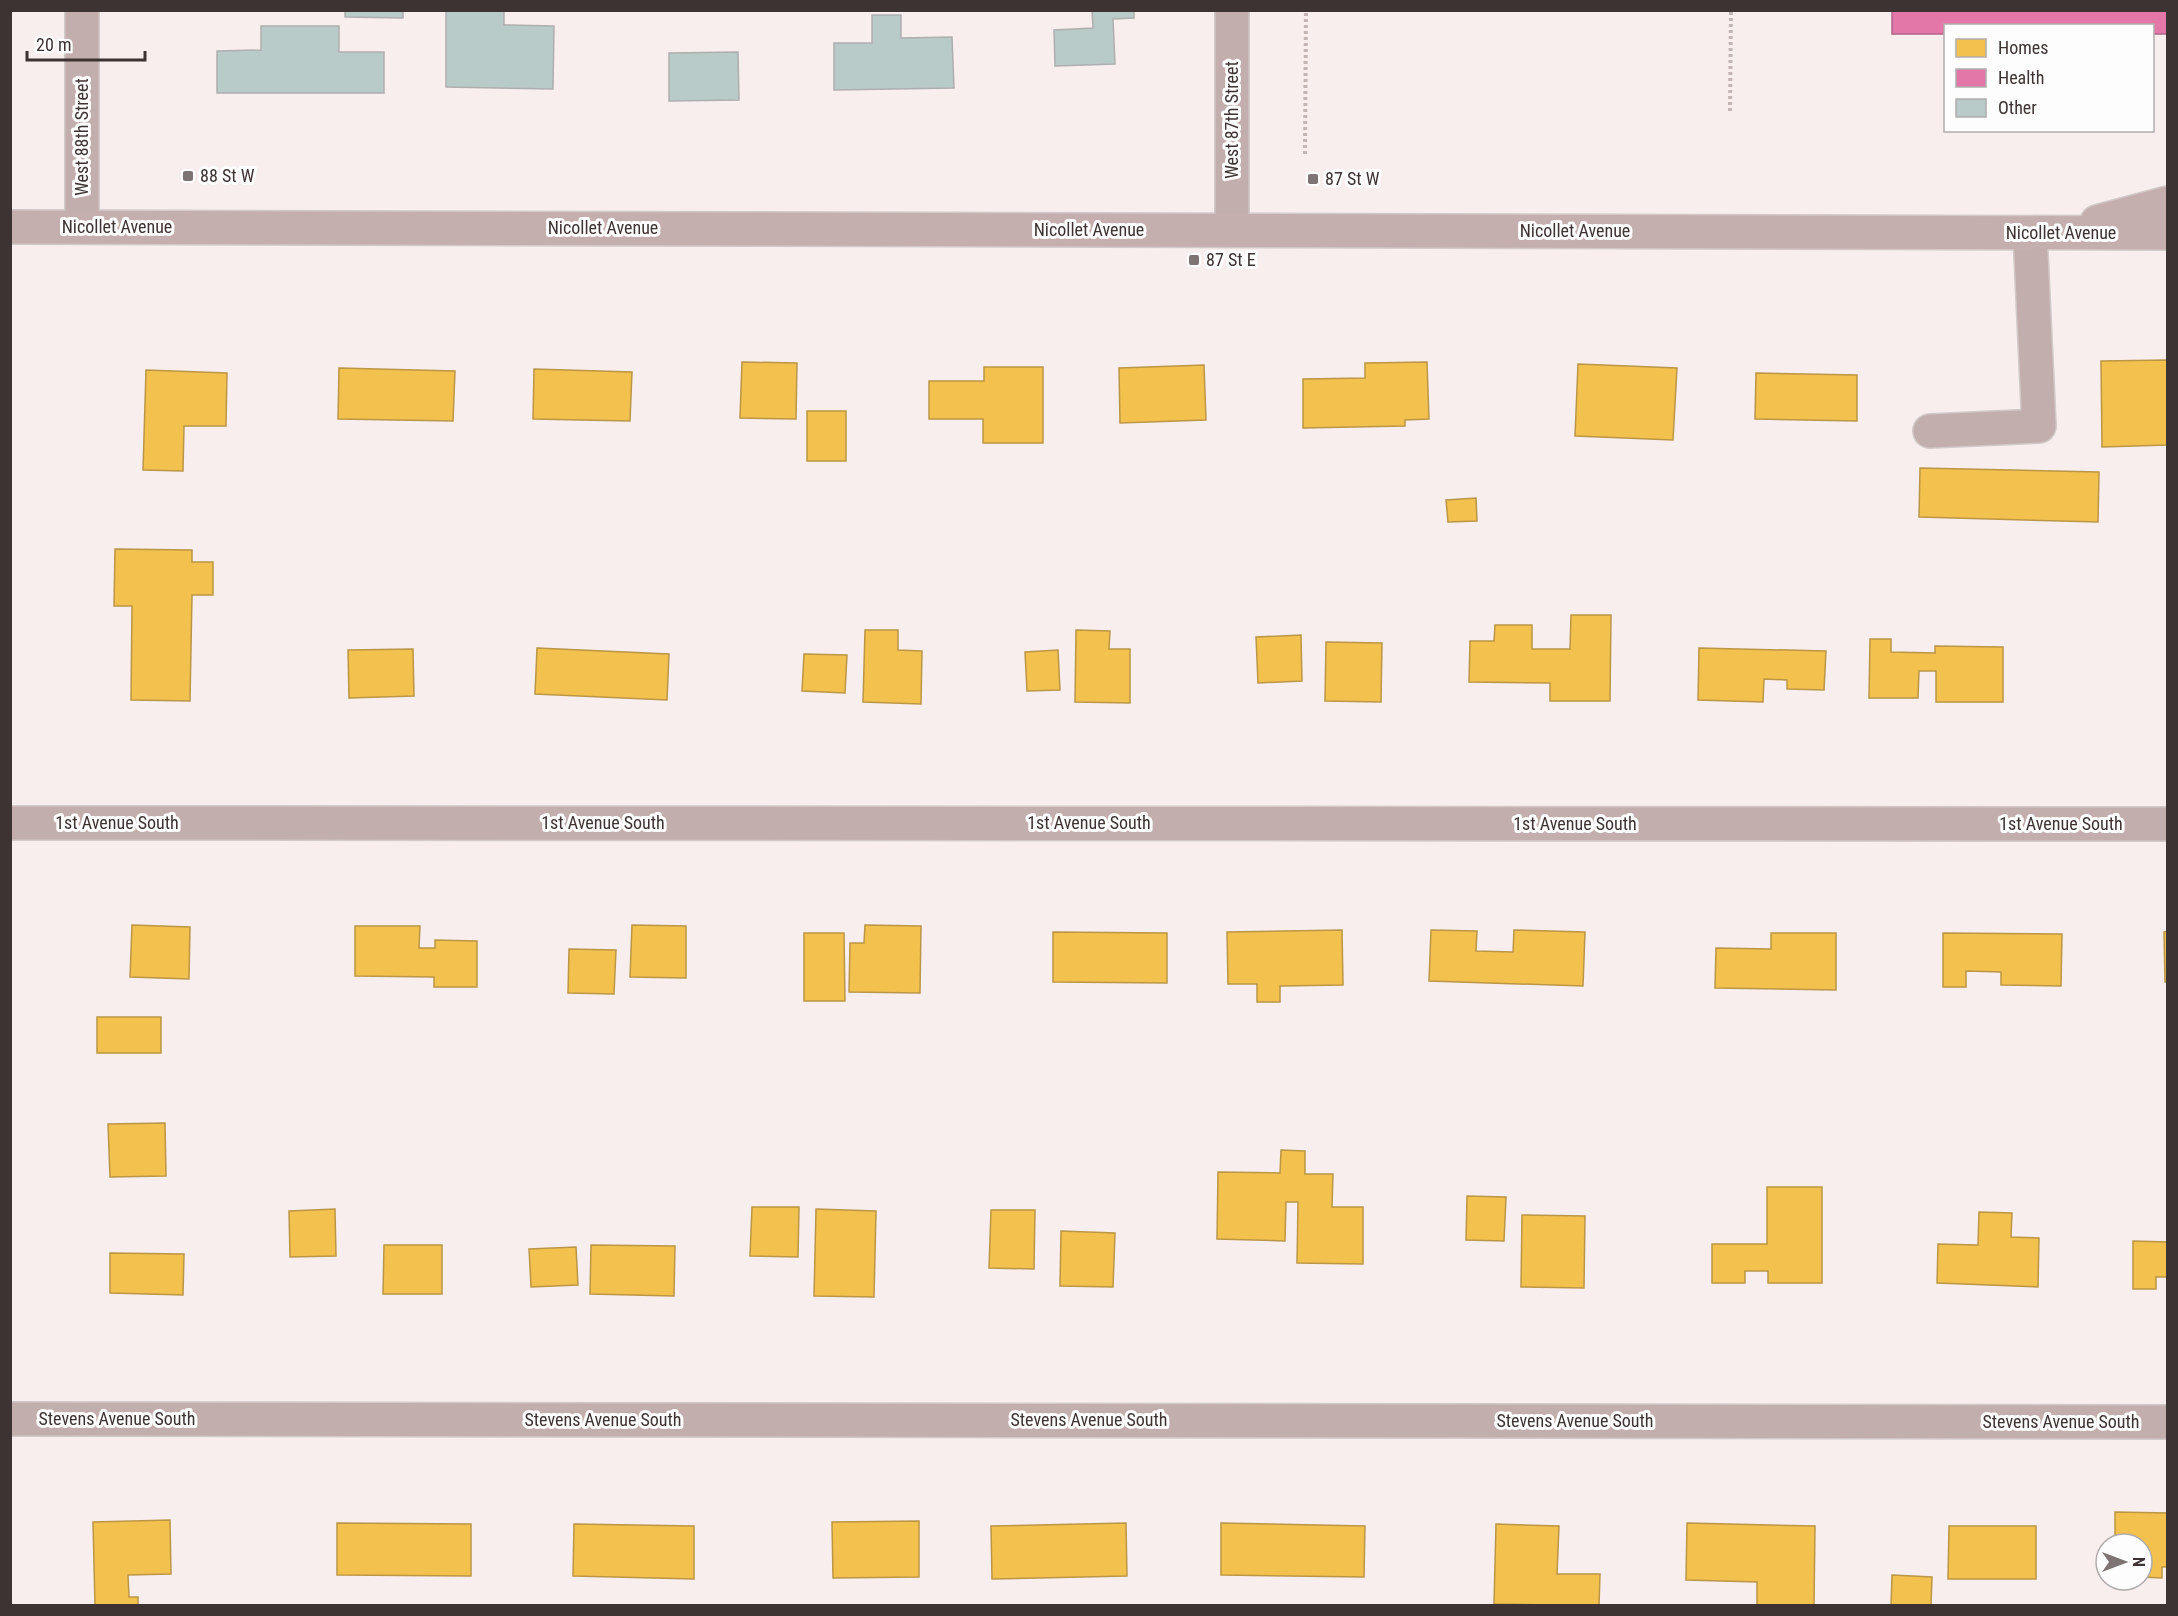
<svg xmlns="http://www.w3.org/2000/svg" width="2178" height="1616" viewBox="0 0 2178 1616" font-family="'Roboto Condensed',sans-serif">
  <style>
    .homes { fill: #f2c14e; stroke: #bb9646; stroke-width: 1.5 }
    .health { fill: #e377a8; stroke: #b16385; stroke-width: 1.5 }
    .building { fill: #b9cbc8; stroke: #afaeae; stroke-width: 1.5 }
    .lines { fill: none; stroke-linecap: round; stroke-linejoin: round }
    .minor-casing { stroke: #d2c9c9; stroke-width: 36 }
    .major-casing { stroke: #d2c9c9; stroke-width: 36 }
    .path { stroke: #c2b5b4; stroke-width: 4; stroke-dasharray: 3 3; stroke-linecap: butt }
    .minor { stroke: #c2afad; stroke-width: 33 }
    .major { stroke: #c4afae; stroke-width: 33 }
    .poi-dot { fill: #7e7474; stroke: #fdfdfd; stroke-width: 2 }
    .labels { text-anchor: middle; stroke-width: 6; stroke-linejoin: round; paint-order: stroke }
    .street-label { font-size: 18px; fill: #3c3332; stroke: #fdfdfd }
    .poi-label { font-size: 18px; fill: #3c3332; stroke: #fdfdfd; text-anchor: start }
  </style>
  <rect width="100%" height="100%" fill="#f8eeee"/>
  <path class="homes" d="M 2168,360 L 2168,445 L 2102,447 L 2101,361 Z
    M 742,362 L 797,363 L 796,419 L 740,418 Z
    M 1427,362 L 1429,419 L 1405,420 L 1405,426 L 1303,428 L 1303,379 L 1365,378 L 1365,363 Z
    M 1578,364 L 1677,368 L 1673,440 L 1575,436 Z
    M 1204,365 L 1206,420 L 1120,423 L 1119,368 Z
    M 984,367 L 1043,367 L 1043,443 L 983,443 L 983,419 L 929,419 L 929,381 L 984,381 Z
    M 339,368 L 455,371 L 453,421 L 338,419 Z
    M 534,369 L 632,372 L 630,421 L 533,419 Z
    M 146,370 L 227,373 L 226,426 L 184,426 L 183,471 L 143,470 Z
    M 1756,373 L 1857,375 L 1857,421 L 1755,419 Z
    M 807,411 L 846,411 L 846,461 L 807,461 Z
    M 1920,468 L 2099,472 L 2098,522 L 1919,517 Z
    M 1476,498 L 1477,521 L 1448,522 L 1446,500 Z
    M 115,549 L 192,550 L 192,562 L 213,562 L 213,595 L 192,595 L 190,701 L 131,700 L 132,606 L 114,606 Z
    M 1571,615 L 1611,615 L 1610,701 L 1550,701 L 1550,683 L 1469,682 L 1470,641 L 1494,641 L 1495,625 L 1532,625 L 1532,649 L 1570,649 Z
    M 865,630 L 898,630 L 898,650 L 922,651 L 921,704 L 863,702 Z
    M 1076,630 L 1110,631 L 1109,649 L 1130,649 L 1130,703 L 1075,702 Z
    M 1301,635 L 1302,681 L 1258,683 L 1256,637 Z
    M 1870,639 L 1891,639 L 1891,652 L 1935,653 L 1935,646 L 2003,647 L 2003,702 L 1936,702 L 1936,671 L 1919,671 L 1918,698 L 1869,698 Z
    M 1326,642 L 1382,643 L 1381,702 L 1325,701 Z
    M 537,648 L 669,654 L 667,700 L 535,694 Z
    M 1699,648 L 1826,651 L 1824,690 L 1787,689 L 1787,680 L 1764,679 L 1763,702 L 1698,700 Z
    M 413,649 L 414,696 L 349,698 L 348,650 Z
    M 1058,650 L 1060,690 L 1027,691 L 1025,652 Z
    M 804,654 L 847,655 L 845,693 L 802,691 Z
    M 132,925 L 190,927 L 189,979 L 130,977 Z
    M 632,925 L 686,926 L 686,978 L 630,977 Z
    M 865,925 L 921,926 L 920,993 L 849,992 L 850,943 L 864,943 Z
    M 355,926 L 420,926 L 419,948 L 435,948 L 435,940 L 477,941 L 477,987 L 434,987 L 434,977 L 355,976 Z
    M 1342,930 L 1343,985 L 1280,986 L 1280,1002 L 1257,1002 L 1257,984 L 1228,984 L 1227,932 Z
    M 1431,930 L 1477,931 L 1476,951 L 1513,952 L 1514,930 L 1585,932 L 1583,986 L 1429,981 Z
    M 2168,931 L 2168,982 L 2165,982 L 2164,932 Z
    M 1053,932 L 1167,933 L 1167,983 L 1053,982 Z
    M 804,933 L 844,933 L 845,1001 L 804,1001 Z
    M 1771,933 L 1836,933 L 1836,990 L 1715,988 L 1716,948 L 1771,949 Z
    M 1943,933 L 2062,934 L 2061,986 L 2001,985 L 2001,972 L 1966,971 L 1966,987 L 1943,987 Z
    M 569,949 L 616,950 L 614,994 L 568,993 Z
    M 97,1017 L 161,1017 L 161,1053 L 97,1053 Z
    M 165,1123 L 166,1176 L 110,1177 L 108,1124 Z
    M 1281,1150 L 1305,1151 L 1305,1174 L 1333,1174 L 1332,1207 L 1363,1207 L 1363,1264 L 1297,1263 L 1298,1202 L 1286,1202 L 1285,1241 L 1217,1239 L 1218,1172 L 1280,1173 Z
    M 1767,1187 L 1822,1187 L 1822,1283 L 1768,1283 L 1768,1271 L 1745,1271 L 1745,1283 L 1712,1283 L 1712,1244 L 1767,1244 Z
    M 1467,1196 L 1506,1197 L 1504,1241 L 1466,1240 Z
    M 752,1207 L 799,1207 L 798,1257 L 750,1256 Z
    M 335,1209 L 336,1256 L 290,1257 L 289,1211 Z
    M 816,1209 L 876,1211 L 874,1297 L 814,1296 Z
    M 991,1210 L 1035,1210 L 1034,1269 L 989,1268 Z
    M 1979,1212 L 2012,1213 L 2011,1237 L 2039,1238 L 2038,1287 L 1937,1283 L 1938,1244 L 1978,1245 Z
    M 1522,1215 L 1585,1216 L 1584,1288 L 1521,1287 Z
    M 1061,1231 L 1115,1233 L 1113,1287 L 1060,1286 Z
    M 2133,1241 L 2168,1242 L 2168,1277 L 2156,1277 L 2156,1289 L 2133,1289 Z
    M 384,1245 L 442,1245 L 442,1294 L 383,1294 Z
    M 591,1245 L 675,1246 L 674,1296 L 590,1294 Z
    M 576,1247 L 578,1285 L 531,1287 L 529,1249 Z
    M 110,1253 L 184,1254 L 183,1295 L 110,1293 Z
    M 2115,1512 L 2168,1513 L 2168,1567 L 2162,1567 L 2162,1578 L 2142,1577 L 2142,1544 L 2115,1544 Z
    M 170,1520 L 171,1574 L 128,1575 L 129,1597 L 138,1597 L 138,1606 L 95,1606 L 93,1522 Z
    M 919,1521 L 919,1577 L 833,1578 L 832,1522 Z
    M 337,1523 L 471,1524 L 471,1576 L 337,1575 Z
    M 1126,1523 L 1127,1576 L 992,1579 L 991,1526 Z
    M 1221,1523 L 1365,1526 L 1364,1577 L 1221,1575 Z
    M 1687,1523 L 1815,1526 L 1814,1606 L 1757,1606 L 1757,1582 L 1686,1580 Z
    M 574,1524 L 694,1526 L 694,1579 L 573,1576 Z
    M 1496,1524 L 1559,1526 L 1557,1574 L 1600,1574 L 1599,1606 L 1494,1604 Z
    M 1949,1526 L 2036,1526 L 2036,1579 L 1948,1579 Z
    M 1892,1575 L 1932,1577 L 1931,1606 L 1891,1606 Z"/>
  <path class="health" d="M 1892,10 L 2168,10 L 2168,34 L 2152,34 L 2152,26 L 1946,26 L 1946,34 L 1892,34 Z"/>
  <path class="building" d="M 345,10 L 403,10 L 403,18 L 345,17 Z
    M 446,10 L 504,10 L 504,25 L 554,26 L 553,89 L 446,87 Z
    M 1092,10 L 1134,10 L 1134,18 L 1113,19 L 1115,64 L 1055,66 L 1054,30 L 1093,28 Z
    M 872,15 L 901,15 L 901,38 L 952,37 L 954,88 L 834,90 L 834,43 L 872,43 Z
    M 261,26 L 339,26 L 339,52 L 384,52 L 384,93 L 217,93 L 217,51 L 261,50 Z
    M 738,52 L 739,100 L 669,101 L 669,53 Z"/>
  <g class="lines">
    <defs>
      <path id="minor" d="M 82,10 L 82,227
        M 1232,10 L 1232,230
        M 1930,431 L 2039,426 L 2030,233
        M 10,823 L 2168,824
        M 10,1419 L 2168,1422"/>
      <path id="major" d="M 2097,222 L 2168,203
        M 10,227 L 2168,233"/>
    </defs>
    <use href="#minor" class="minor-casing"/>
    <use href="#major" class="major-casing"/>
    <path class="path" d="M 1730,111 L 1731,10
      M 1305,154 L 1306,10"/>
    <use href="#minor" class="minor"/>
    <use href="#major" class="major"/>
  </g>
  <g class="poi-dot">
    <rect x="182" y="170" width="12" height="12" rx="3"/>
    <rect x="1307" y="173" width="12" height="12" rx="3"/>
    <rect x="1188" y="254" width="12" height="12" rx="3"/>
  </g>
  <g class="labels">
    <g class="street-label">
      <text transform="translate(1232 120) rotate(-90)" y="6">West 87th Street</text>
      <text transform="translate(82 137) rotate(-90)" y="6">West 88th Street</text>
      <text x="117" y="233">Nicollet Avenue</text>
      <text x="603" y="234">Nicollet Avenue</text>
      <text x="1089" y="236">Nicollet Avenue</text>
      <text x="1575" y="237">Nicollet Avenue</text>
      <text x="2061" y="239">Nicollet Avenue</text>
      <text x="117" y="829">1st Avenue South</text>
      <text x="603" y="829">1st Avenue South</text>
      <text x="1089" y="829">1st Avenue South</text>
      <text x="1575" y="830">1st Avenue South</text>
      <text x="2061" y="830">1st Avenue South</text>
      <text x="117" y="1425">Stevens Avenue South</text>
      <text x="603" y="1426">Stevens Avenue South</text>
      <text x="1089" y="1426">Stevens Avenue South</text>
      <text x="1575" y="1427">Stevens Avenue South</text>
      <text x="2061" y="1428">Stevens Avenue South</text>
    </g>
    <g class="poi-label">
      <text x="200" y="182">88 St W</text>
      <text x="1325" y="185">87 St W</text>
      <text x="1206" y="266">87 St E</text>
    </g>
  </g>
  <rect width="2178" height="1616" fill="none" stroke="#3c3332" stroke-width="24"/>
  <rect x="1944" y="24" width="210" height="108" fill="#fdfdfd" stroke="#b0acac" stroke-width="1.5"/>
  <rect x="1956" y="39" width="30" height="18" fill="#f2c14e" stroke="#b0acac" stroke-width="1.5"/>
  <text x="1998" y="54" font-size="18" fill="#3c3332">Homes</text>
  <rect x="1956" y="69" width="30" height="18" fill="#e377a8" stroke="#b0acac" stroke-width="1.5"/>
  <text x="1998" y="84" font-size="18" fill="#3c3332">Health</text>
  <rect x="1956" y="99" width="30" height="18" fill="#b9cbc8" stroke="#b0acac" stroke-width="1.5"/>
  <text x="1998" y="114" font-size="18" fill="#3c3332">Other</text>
  <g transform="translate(2124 1562) rotate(90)"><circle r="28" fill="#fdfdfd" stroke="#b0acac" stroke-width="1.5"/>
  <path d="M0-4.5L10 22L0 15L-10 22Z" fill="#7e7474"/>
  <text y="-9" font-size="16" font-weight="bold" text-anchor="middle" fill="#3c3332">N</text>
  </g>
  <path d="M27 51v9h118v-9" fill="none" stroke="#3c3332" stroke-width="3"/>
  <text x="36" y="51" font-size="18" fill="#3c3332" stroke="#fdfdfd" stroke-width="4.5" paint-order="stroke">20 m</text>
</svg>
